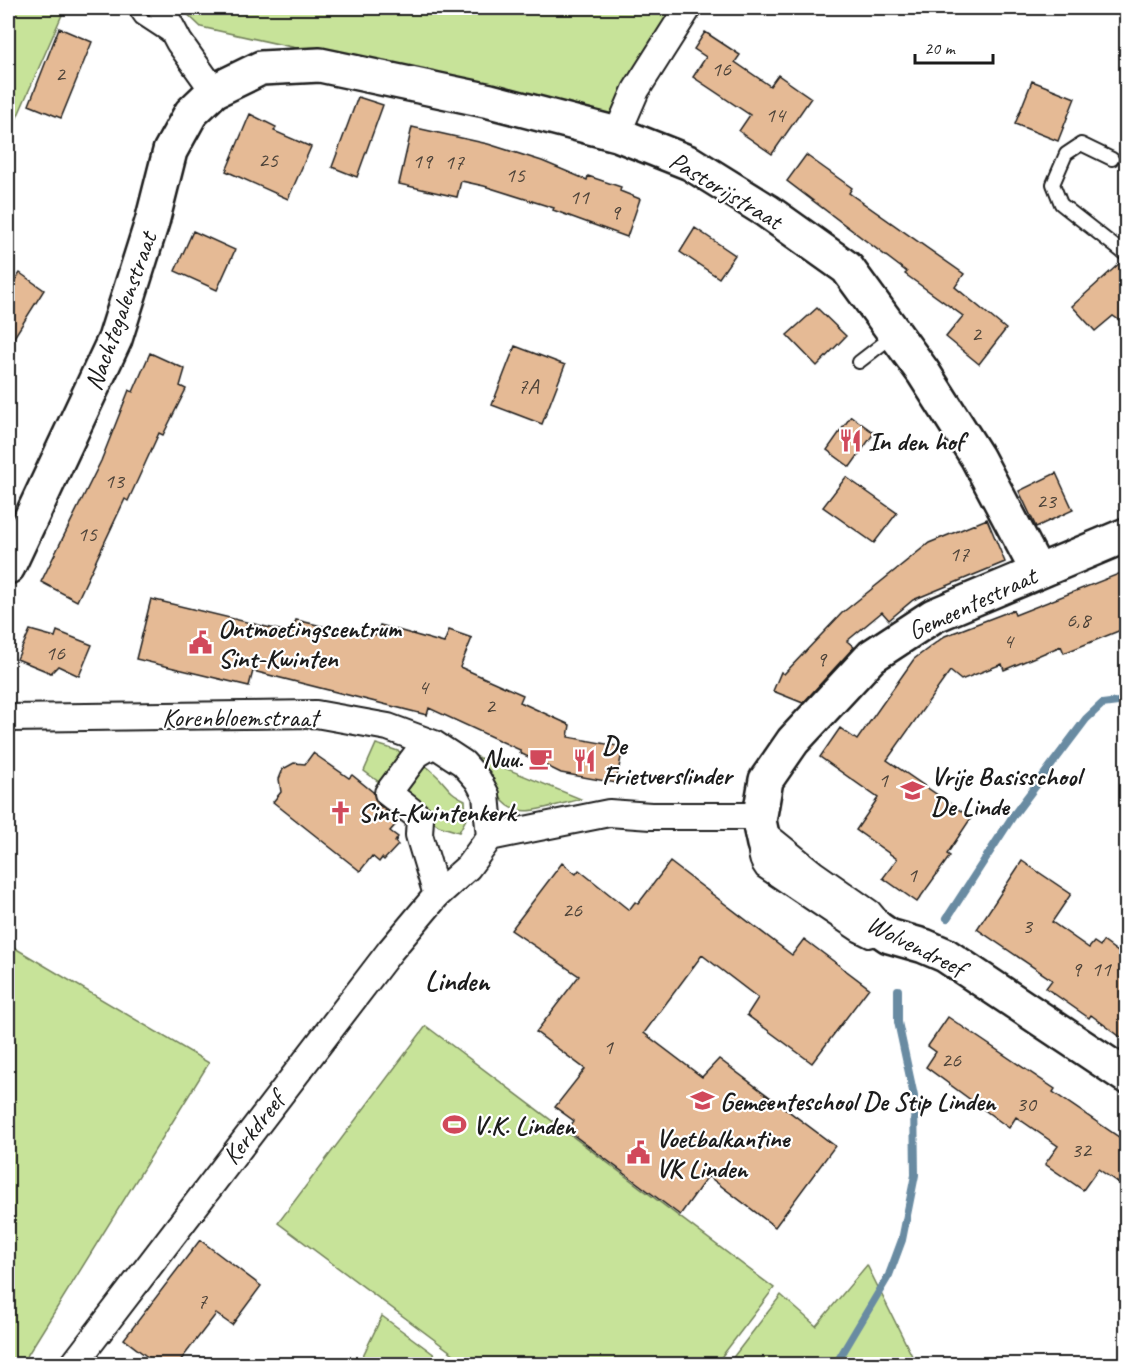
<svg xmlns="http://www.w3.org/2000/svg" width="1134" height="1372" viewBox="0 0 1134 1372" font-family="Caveat,sans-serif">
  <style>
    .green { fill: #c7e399; stroke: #72805a; stroke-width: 1.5 }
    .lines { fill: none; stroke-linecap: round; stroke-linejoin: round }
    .stream { stroke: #698ba2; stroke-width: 8 }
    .building { fill: #e5ba95; stroke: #1c1c1c; stroke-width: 1.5 }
    .lane-casing { stroke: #1c1c1c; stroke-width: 16 }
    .street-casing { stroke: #1c1c1c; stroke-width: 30 }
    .secondary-casing { stroke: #1c1c1c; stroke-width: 38 }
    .lane { stroke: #fff; stroke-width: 12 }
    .street { stroke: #fff; stroke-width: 26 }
    .secondary { stroke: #fff; stroke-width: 33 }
    .labels { text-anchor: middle; stroke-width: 4.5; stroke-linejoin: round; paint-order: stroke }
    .number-label { font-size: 22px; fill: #4e443a }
    .street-label { font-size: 26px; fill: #1c1c1c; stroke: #fff }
    .poi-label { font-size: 26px; font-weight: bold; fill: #1c1c1c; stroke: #fff; text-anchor: start }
    .quarter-label { font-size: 28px; font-weight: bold; fill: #1c1c1c; stroke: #fff }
  </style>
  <rect width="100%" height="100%" fill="#fff"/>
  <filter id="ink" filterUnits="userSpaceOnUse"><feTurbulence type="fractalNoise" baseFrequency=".0167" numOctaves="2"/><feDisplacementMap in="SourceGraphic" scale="12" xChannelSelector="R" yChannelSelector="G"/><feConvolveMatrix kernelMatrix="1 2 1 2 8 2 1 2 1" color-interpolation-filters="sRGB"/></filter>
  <g filter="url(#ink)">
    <path class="green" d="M 8,8 L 65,8 L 8,138 Z
      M 181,8 L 678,8 L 610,120 L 501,93 L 201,27 Z
      M 376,744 C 397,750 418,757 434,773 C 449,786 445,790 465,800 L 466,819 L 459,832 L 439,826 L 364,771 Z
      M 475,756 L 581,799 C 509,817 511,822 475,756 Z
      M 8,944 L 209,1063 L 22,1364 L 8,1364 Z
      M 426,1026 L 774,1288 L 716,1364 L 467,1364 L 278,1223 Z
      M 867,1265 L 916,1364 L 728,1364 L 781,1295 L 816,1326 Z
      M 382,1316 L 447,1364 L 359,1364 Z"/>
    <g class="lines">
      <path class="stream" d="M 947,918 L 1013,816 L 1086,719 L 1102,704 L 1126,701
        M 836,1364 L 889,1275 L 902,1240 L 915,1175 L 914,1096 L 898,1022 L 898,990"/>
    </g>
    <path class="building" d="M 59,28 L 92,42 L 61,118 L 29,105 Z
      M 705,32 L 740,55 L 735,62 L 770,86 L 778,75 L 811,98 L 772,154 L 739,131 L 750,115 L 693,77 L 706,57 L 694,49 Z
      M 1032,81 L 1075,98 L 1058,141 L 1015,124 Z
      M 358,97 L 383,105 L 357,177 L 332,167 Z
      M 250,114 L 276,127 L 274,131 L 311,147 L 288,199 L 226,171 Z
      M 412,127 L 488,144 L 542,161 L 587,180 L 588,176 L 621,187 L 620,191 L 640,199 L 627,237 L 553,210 L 554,208 L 484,186 L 461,181 L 457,197 L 399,184 Z
      M 806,155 L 852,188 L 849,193 L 964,274 L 955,287 L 1006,329 L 979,364 L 946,337 L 963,316 L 905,274 L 907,272 L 787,181 Z
      M 695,228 L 735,255 L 719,278 L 680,252 Z
      M 193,231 L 235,250 L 217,290 L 175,271 Z
      M 1121,262 L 1126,263 L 1126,325 L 1113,316 L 1095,331 L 1072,306 Z
      M 20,273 L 44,290 L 8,347 L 8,290 Z
      M 817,308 L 846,336 L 817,366 L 787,335 Z
      M 515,346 L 565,365 L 542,424 L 492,405 Z
      M 150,353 L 185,369 L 180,386 L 186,389 L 163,435 L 159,433 L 128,501 L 125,499 L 77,601 L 41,582 L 101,461 L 129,390 L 133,392 Z
      M 851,416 L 874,433 L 850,467 L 827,450 Z
      M 1056,473 L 1073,510 L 1036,527 L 1019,491 Z
      M 846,477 L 897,513 L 874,543 L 823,507 Z
      M 987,519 L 1005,562 L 913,600 L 889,620 L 882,612 L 847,641 L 854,647 L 803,703 L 773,691 L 781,672 L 784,674 L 842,613 L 929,543 Z
      M 1126,571 L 1126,628 L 1064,653 L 1061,646 L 1004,670 L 1002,664 L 961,680 L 950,671 L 887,760 L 971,818 L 947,854 L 950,856 L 917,902 L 883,878 L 897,859 L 856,830 L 878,798 L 820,757 L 840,728 L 857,740 L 914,659 L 945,636 L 1013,610 L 1015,615 Z
      M 151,599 L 292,633 L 296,620 L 369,637 L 370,634 L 377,635 L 380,625 L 444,643 L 449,630 L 472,638 L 460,667 L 523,695 L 520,702 L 570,725 L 568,737 L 623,747 L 616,783 L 561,773 L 520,753 L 520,750 L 429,708 L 427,715 L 253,671 L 249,686 L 136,659 Z
      M 30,630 L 55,637 L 57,631 L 92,645 L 79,676 L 58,666 L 51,673 L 17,659 Z
      M 313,753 L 349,778 L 352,775 L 373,792 L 379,805 L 399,821 L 390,831 L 398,837 L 395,842 L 398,845 L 384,860 L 382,858 L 379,862 L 372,856 L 360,871 L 273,802 L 281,792 L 279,779 L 283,769 L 294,763 L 305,764 Z
      M 1022,861 L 1071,894 L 1052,922 L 1089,948 L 1094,942 L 1100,946 L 1103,941 L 1126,958 L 1126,1041 L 1091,1015 L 1089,1018 L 1046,988 L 1052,980 L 977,929 Z
      M 670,862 L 792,955 L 804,939 L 869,988 L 812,1063 L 747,1015 L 758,998 L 702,955 L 644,1033 L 702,1077 L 719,1059 L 835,1146 L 775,1227 L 708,1176 L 680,1215 L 567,1130 L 574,1121 L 555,1107 L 585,1069 L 536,1032 L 579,976 L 511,930 L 562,863 L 576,874 L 579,870 L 629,910 L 635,902 L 638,904 Z
      M 948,1017 L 1055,1089 L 1053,1092 L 1126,1142 L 1126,1188 L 1098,1169 L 1083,1190 L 1045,1164 L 1058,1146 L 1016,1117 L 1009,1128 L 926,1067 L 936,1052 L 928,1046 Z
      M 200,1240 L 261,1286 L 232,1325 L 216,1314 L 177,1365 L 158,1365 L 124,1339 Z"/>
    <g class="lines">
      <defs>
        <path id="lane" d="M 134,8 L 141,18 L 170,37
          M 1112,159 L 1081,144 L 1066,154 L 1053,184 L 1061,204 L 1126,255
          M 859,362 L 894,335
          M 759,821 L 817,868 L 874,908 L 884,920 L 889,936 L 869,941 L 857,935 L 762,871 C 750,856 756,838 759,821 Z"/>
        <path id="street" d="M 161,8 L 179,42 L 214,91
          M 617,134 L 636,90 L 688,8
          M 8,718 L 316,714 L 388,727 L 434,744 L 463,763 L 478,780 L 486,795 L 490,837
          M 434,744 L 417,754 L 388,793 L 420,818 L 419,835 L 437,895
          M 74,1364 L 390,951 L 437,895 L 468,867 L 490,837 L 609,813 L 651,816 L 759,816"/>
        <path id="secondary" d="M 1126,535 L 933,616 L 872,656 L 793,741 L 766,780 L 759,821 L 764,844 L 778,860 L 889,936 L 924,946 L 945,955 L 1126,1076
          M 8,567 L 115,339 L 152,222 L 170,151 L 191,113 L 214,91 L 261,68 L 320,65 L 490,101 L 617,134 L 690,163 L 767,211 L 847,268 L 923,372 L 977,457 L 1038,572"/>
      </defs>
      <use href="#lane" class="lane-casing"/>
      <use href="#street" class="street-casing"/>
      <use href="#secondary" class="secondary-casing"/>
      <use href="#lane" class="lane"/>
      <use href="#street" class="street"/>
      <use href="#secondary" class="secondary"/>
    </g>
  </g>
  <defs>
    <symbol id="restaurant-bare" viewBox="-9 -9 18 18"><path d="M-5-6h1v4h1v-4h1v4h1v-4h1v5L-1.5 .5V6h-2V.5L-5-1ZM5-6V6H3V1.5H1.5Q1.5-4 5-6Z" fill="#d1495b" stroke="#fff" stroke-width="2.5" paint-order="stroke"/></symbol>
    <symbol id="civic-bare" viewBox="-9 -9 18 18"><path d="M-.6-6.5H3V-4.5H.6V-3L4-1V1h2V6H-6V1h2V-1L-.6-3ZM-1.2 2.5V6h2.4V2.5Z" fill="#d1495b" stroke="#fff" stroke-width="2.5" paint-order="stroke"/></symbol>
    <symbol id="cafe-bare" viewBox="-9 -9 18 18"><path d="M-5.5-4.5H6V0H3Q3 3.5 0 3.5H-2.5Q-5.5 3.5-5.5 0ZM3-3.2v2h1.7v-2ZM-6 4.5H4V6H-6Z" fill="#d1495b" stroke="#fff" stroke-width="2.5" paint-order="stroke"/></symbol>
    <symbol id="school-bare" viewBox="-9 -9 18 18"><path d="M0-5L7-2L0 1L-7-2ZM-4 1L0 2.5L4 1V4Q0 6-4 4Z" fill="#d1495b" stroke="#fff" stroke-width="2.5" paint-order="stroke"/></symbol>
    <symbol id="church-bare" viewBox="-9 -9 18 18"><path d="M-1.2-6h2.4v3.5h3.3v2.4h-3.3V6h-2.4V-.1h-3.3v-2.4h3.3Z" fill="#d1495b" stroke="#fff" stroke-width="2.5" paint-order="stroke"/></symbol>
    <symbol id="stadium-bare" viewBox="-9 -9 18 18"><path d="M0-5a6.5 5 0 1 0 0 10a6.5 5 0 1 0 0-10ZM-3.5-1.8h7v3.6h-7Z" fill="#d1495b" stroke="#fff" stroke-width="2.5" paint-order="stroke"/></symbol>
  </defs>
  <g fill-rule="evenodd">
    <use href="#restaurant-bare" x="834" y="424" width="33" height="33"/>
    <use href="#civic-bare" x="184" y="626" width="33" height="33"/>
    <use href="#cafe-bare" x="524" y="742" width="33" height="33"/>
    <use href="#restaurant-bare" x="568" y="744" width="33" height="33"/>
    <use href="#school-bare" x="896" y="774" width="33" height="33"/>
    <use href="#church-bare" x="324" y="796" width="33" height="33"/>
    <use href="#school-bare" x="686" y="1084" width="33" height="33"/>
    <use href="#stadium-bare" x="438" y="1108" width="33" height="33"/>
    <use href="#civic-bare" x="622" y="1136" width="33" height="33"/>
  </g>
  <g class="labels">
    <g class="number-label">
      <text x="721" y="76">16</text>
      <text x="60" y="81">2</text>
      <text x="775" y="122">14</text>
      <text x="268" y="167">25</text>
      <text x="422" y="168">19</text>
      <text x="454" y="169">17</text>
      <text x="515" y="182">15</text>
      <text x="579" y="204">11</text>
      <text x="615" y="219">9</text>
      <text x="976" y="341">2</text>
      <text x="528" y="393">7A</text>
      <text x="114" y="488">13</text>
      <text x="1046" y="508">23</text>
      <text x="87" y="541">15</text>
      <text x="959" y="561">17</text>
      <text x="1078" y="627">6,8</text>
      <text x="1008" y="648">4</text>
      <text x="55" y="660">16</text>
      <text x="821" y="666">9</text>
      <text x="423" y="694">4</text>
      <text x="490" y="713">2</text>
      <text x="883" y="787">1</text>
      <text x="912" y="882">1</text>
      <text x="572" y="917">26</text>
      <text x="1027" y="933">3</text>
      <text x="1076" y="976">9</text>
      <text x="1101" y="976">11</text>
      <text x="608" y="1054">1</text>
      <text x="951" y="1067">26</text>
      <text x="1026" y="1111">30</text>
      <text x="1081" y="1157">32</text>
      <text x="202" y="1308">7</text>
    </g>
    <g class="street-label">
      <text transform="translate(726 190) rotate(31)" y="9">Pastorijstraat</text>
      <text transform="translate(120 311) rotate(-70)" y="9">Nachtegalenstraat</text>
      <text transform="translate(972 603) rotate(-25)" y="9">Gemeentestraat</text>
      <text x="240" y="726">Korenbloemstraat</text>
      <text transform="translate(916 945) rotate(27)" y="9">Wolvendreef</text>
      <text transform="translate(253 1128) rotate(-52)" y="9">Kerkdreef</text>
    </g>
    <g class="poi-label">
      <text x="868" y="450">In den hof</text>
      <text x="218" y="637">Ontmoetingscentrum<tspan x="218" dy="30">Sint-Kwinten</tspan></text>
      <text x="602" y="754">De<tspan x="602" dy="30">Frietverslinder</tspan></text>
      <text x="523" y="767" text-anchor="end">Nuu.</text>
      <text x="931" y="785">Vrije Basisschool<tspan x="931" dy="30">De Linde</tspan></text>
      <text x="358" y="821">Sint-Kwintenkerk</text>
      <text x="720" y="1110">Gemeenteschool De Stip Linden</text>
      <text x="473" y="1134">V.K. Linden</text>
      <text x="656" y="1147">Voetbalkantine<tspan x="656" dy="30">VK Linden</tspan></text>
    </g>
    <g class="quarter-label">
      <text x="457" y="990">Linden</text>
    </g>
  </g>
  <rect width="1134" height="1372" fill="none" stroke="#fff" stroke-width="30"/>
  <rect x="15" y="15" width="1104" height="1342" fill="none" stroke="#1c1c1c" stroke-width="2" filter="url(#ink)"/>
  <path d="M915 54v9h78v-9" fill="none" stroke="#1c1c1c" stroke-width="3"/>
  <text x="924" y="54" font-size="18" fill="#1c1c1c" stroke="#ffffff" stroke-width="4.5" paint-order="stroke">20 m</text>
</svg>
